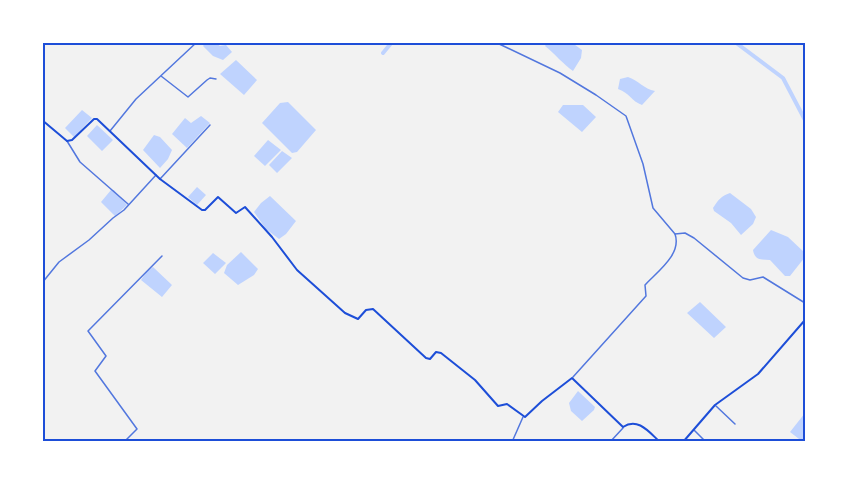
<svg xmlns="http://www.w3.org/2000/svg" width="847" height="484" viewBox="0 0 847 484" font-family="Montserrat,sans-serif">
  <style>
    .water { fill: #bfd3fe }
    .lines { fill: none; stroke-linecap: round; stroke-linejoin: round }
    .canal { stroke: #bfd3fe; stroke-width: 4 }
    .minor { stroke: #5277de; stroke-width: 1.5 }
    .tertiary { stroke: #5277de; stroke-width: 1.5 }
    .secondary { stroke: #1d4ed8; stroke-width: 2 }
    .neatline { fill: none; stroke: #1d4ed8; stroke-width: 2 }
  </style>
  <rect width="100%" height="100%" fill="#f2f2f2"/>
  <path class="water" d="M 206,42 L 214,42 L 220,46 L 226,45 L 232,52 L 223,60 L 213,56 L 203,46 Z
    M 548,42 L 571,42 L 582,50 L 581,58 L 573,71 C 563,64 555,54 545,46 Z
    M 236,60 L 257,80 L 244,95 L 220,74 Z
    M 628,77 C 638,80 644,89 655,91 L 642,105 C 631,101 630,93 618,89 L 620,79 Z
    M 288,102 L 316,130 L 297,152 L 292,153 L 262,123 L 280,103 Z
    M 563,105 L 583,105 L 596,117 L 582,132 L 558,112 Z
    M 82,110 L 92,118 L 74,137 L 65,128 Z
    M 201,116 L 210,123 L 187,148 L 172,134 L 185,118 L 191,123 Z
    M 97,125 L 113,140 L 102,151 L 87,136 Z
    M 154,135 L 160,137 L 172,150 L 168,159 L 160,168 L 143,150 Z
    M 268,140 L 281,150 L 265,166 L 254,156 Z
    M 282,151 L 292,158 L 277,173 L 269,165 Z
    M 197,187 L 206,195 L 197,205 L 188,197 Z
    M 111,190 L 114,190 L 127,205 L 115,216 L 101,202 Z
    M 730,193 L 751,209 L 756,217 L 753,224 L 741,235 L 731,223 L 714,211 L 713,208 C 718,200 721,196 730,193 Z
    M 270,196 L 296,221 L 286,234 L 279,239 L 266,229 L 254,212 L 261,203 Z
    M 771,230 L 788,237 L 805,253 L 805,257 L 790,276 L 785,276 L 770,260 C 761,259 755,261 753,250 Z
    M 241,252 L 258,269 L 254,275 L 238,285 L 224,273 L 227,265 Z
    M 213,253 L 226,263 L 215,274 L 203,263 Z
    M 153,267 L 172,285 L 162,297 L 141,280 L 147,271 Z
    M 700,302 L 726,327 L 714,338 L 687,313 Z
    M 578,391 L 595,407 L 594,410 L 582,421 L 571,411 L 569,403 Z
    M 805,413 L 805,442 L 803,442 L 790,432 Z"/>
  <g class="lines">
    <path class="canal" d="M 735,42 L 783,78 L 805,120
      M 383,53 L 392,42"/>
    <path class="minor" d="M 161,76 L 188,97 L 207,80 L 210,78 L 216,79
      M 110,131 L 136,99 L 197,42
      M 67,141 L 80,162 L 128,204
      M 160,179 L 210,125
      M 42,283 L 59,262 L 89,240 L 113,218 L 124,210 L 156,175
      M 573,377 L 646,296 L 645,285 C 658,271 682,254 675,234
      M 716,406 L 735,424
      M 694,430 L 706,442
      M 124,442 L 137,429 L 95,371 L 106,356 L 88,331 L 162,256
      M 512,442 L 523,417
      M 610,442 L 623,428"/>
    <path class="tertiary" d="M 495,42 L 560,73 L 596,95 L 626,116 L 643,164 L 653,208 L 675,234 L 685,233 L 694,238 L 743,278 L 750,280 L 763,277 L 805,303"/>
    <path class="secondary" d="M 42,120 L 67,141 L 72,140 L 94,119 L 97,119 L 160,179 L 202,210 L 205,210 L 218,197 L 236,213 L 245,207 L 272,237 L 297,270 L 345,313 L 358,319 L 366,310 L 373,309 L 426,358 L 430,359 L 436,352 L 441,353 L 475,380 L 498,406 L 507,404 L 525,417 L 542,401 L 572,378 L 623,427 C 638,417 649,432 660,442
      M 683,442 L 715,405 L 758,374 L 805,320"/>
  </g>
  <rect width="847" height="484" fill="none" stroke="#ffffff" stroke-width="87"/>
  <rect x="44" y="44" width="760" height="396" class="neatline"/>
</svg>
